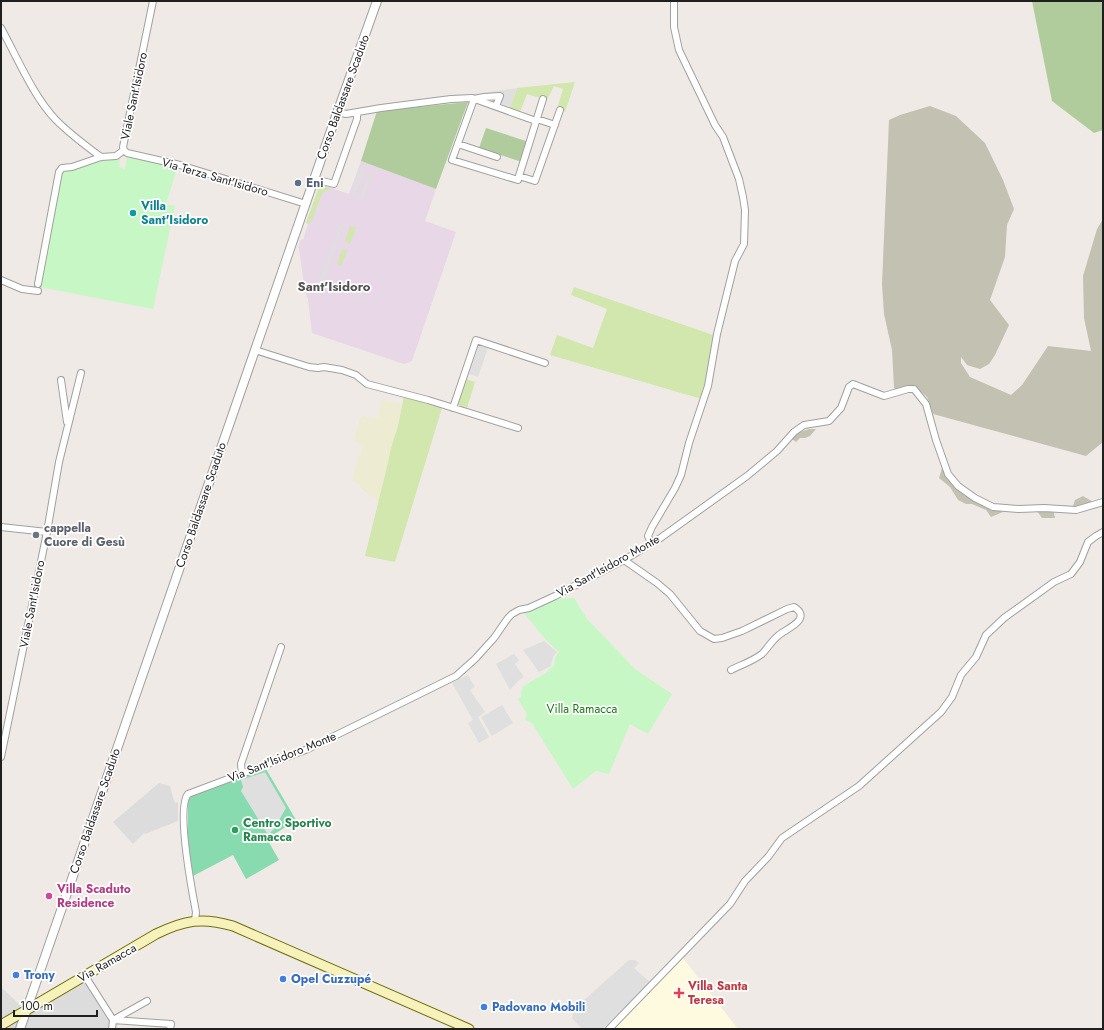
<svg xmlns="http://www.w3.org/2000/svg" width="1104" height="1030" viewBox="0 0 1104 1030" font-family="Jost,sans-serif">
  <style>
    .residential { fill: #dddcdc }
    .industrial { fill: #e8d7e7 }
    .education { fill: #fefae0 }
    .construction { fill: #c3c1b1 }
    .farmland { fill: #edebd1 }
    .grass { fill: #d1e7ad }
    .forest { fill: #b0cc9c }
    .park { fill: #c7f7c4 }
    .pitch { fill: #87dbaf }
    .parking { fill: #dfdfdf }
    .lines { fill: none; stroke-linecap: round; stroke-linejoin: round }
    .minor-casing { stroke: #a0a0a0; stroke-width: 8 }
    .tertiary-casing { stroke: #a0a0a0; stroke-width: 10 }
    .secondary-casing { stroke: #716f0a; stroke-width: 11 }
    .minor { stroke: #fff; stroke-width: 6 }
    .tertiary { stroke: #fff; stroke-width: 8 }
    .secondary { stroke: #f7f2bb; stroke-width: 9 }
    .service-dot { fill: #5c6f8a; stroke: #fff; stroke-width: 1.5 }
    .culture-dot { fill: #0f9aa8; stroke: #fff; stroke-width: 1.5 }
    .worship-dot { fill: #6b7280; stroke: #fff; stroke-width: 1.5 }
    .leisure-dot { fill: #2e9e5b; stroke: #fff; stroke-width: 1.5 }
    .hotel-dot { fill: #d1479c; stroke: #fff; stroke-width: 1.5 }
    .shop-dot { fill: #3f7fe0; stroke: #fff; stroke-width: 1.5 }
    .health-dot { fill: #e0444e; stroke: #fff; stroke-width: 1.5 }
    .labels { text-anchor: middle; stroke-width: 3.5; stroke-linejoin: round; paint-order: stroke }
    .street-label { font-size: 12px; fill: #1f1f1f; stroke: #fff }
    .service-label { font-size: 12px; font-weight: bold; fill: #4e5e75; stroke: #fff; text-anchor: start }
    .culture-label { font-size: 12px; font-weight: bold; fill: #0d838f; stroke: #fff; text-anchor: start }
    .worship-label { font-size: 12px; font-weight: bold; fill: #5b616d; stroke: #fff; text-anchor: start }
    .park-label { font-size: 12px; fill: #167910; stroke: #fff }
    .leisure-label { font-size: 12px; font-weight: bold; fill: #27864d; stroke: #fff; text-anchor: start }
    .hotel-label { font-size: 12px; font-weight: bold; fill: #b23c85; stroke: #fff; text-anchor: start }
    .shop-label { font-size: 12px; font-weight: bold; fill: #366cbe; stroke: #fff; text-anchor: start }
    .health-label { font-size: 12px; font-weight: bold; fill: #be3a42; stroke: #fff; text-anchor: start }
    .neighbourhood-label { font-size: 13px; font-weight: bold; fill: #525252; stroke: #fff }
  </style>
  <rect width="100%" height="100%" fill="#efeae5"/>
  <path class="residential" d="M 159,783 L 170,786 L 174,801 L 176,803 L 178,802 L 178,821 L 145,834 L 144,833 L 133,844 L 113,822 Z
    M 84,981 L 110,1022 L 109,1029 L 1,1029 L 1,987 L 22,1007 L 38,999 Z"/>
  <path class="industrial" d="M 361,161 L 436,189 L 425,221 L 456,232 L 412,361 L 404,364 L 312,333 L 308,299 L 305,292 L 299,248 L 298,248 L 301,239 L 303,240 L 308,224 L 306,223 L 320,184 L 349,194 Z"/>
  <path class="education" d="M 683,958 L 738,1029 L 612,1029 Z"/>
  <path class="construction" d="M 930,106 L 956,116 L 985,143 L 1003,180 L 1014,209 L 1007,225 L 1005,257 L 990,300 L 1009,325 L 995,355 L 989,364 L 980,369 L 967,365 L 961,357 L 961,363 L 970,377 L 1011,395 L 1022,385 L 1048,346 L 1091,351 L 1084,318 L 1083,276 L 1097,229 L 1103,219 L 1103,442 L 1086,456 L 933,414 L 927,397 L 915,386 L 907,386 L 897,390 L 894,388 L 892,350 L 884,314 L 882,284 L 889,120 L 900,115 Z
    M 809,429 L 816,429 L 810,436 L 805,438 L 800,438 L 796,442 L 792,439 L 797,433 Z
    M 942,468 L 947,476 L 966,495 L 978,503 L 988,508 L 1003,512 L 991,517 L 986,510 L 972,504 L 966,504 L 958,500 L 950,487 L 939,478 Z
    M 1083,496 L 1095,503 L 1083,507 L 1073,506 L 1075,500 Z
    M 1053,509 L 1055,518 L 1042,518 L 1037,511 Z"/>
  <path class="farmland" d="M 381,400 L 402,404 L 398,426 L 391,448 L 379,502 L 363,490 L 359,484 L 351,481 L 363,445 L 354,441 L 361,416 L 379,418 Z"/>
  <path class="grass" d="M 575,82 L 565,112 L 557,109 L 563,89 L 554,86 L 547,100 L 527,94 L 520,112 L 510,109 L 510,107 L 517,88 Z
    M 320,184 L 332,188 L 325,191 L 322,194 L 312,220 L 309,224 L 306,223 Z
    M 350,226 L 355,227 L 356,229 L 350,243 L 349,244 L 345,241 Z
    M 344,249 L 347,250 L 347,252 L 341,266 L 337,264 L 342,250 Z
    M 574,287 L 716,336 L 710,371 L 702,399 L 550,355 L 557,335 L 593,348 L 607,309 L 571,295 Z
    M 466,379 L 475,382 L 467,408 L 457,405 Z
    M 404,396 L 442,408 L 395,562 L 365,556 L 387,467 L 391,448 L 398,426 Z"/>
  <path class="forest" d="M 1032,1 L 1103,1 L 1103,130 L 1094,133 L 1052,101 Z
    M 468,102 L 436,189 L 361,161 L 377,111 Z
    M 486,128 L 529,142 L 522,162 L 479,148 Z"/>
  <path class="park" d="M 129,156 L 134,156 L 177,168 L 166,204 L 175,206 L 153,309 L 40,287 L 62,172 L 106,160 L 120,158 L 119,167 L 125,169 L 127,157 Z
    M 574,598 L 587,619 L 636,670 L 672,694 L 648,734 L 630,724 L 609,774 L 596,771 L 573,789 L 532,723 L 525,720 L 527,714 L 518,699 L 521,697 L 521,692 L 523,689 L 522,687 L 549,671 L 548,670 L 554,666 L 555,658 L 559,652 L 545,639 L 524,613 L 552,599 Z"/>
  <path class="pitch" d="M 266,769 L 296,820 L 267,839 L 279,860 L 246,879 L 233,855 L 193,876 L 188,845 L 188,798 L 190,796 Z"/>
  <path class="parking" d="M 517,88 L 510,107 L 487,98 L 485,100 L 470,95 L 478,93 L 478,95 L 481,95 L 481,93 Z
    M 362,164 L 365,168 L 355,197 L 352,194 Z
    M 372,171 L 363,199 L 359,199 L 369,172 Z
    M 341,222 L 344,223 L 321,288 L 317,287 Z
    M 479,345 L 488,348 L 478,377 L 469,374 Z
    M 544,641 L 557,652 L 553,657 L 551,666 L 539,672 L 523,650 Z
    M 514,654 L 519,660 L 515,664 L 524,677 L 519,680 L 510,690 L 496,664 Z
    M 468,675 L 475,687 L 470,690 L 485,712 L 478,717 L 489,737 L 479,743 L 468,723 L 473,720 L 452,683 Z
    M 502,705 L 513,723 L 492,736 L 481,717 Z
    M 265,772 L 286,808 L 274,829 L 268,835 L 241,791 L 243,787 L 241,780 Z
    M 629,960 L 635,960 L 639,963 L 634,968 L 650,982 L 602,1029 L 582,1029 L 572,1018 L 574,1009 Z"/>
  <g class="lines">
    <defs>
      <path id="minor" d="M 1,28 C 17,57 33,96 56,120 C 70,134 86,146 101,157
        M 496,106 L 500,96 L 484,97 L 474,99 L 452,160 L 518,180 L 519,176 L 535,181 L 560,110
        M 338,112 L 346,114 L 381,108 L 451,99 L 472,98 L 536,121
        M 537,119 L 555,125
        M 458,144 L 497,157
        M 124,150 L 127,153 L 180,165 L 306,204
        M 124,150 L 123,147 L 153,1
        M 519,176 L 543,99
        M 315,179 L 334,184 L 357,119 L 357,112
        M 1,280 L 22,289 L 38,291
        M 38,284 L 59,172 L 62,168 L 72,167 L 101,157 L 116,156 L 124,150
        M 255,350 L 309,367 L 318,368 L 324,367 L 342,370 L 356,375 L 367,384 L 428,400 L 518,428
        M 61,380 L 67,422
        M 453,408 L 476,340 L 545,363
        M 1,527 L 47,532
        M 651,543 L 648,536 L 652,527 L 675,488 L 681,475 L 689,443 L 708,386 L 717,334 L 735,261 L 744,244 L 745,210 L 743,197 L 739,179 L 723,137 L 715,125 L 679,50 L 674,27 L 674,1
        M 624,560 L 657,583 L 670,594 L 700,631 L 714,639 L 722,638 L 742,631 L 787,609 L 794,607 C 813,619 786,629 779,635 C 772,640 768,648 762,654 C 753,661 741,665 731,670
        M 1,757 L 47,532 L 59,462 L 81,373
        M 242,774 L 241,764 L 281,647
        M 195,921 L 196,912 C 192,891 176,808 188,794 L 308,749 L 456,676 L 475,659 L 494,638 L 508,618 L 512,614 L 519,610 L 529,608 L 555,596 L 624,560 L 659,539 L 747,476 L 777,451 L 794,432 L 804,425 L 829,421 L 841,408 L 849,387 L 853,384 L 884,396 L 908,389 L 914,389 L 926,404 L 936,440 L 948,474 L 958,486 L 975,498 L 993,507 L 1019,509 L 1044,508 L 1076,510 L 1103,502
        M 85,976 L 113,1020 L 112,1029
        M 113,1020 L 171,1024 L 170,1029
        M 113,1020 L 147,1001
        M 609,1029 L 730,904 L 745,881 L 768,857 L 782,838 L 859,786 L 941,712 L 952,697 L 961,675 L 976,657 L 986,635 L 1004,618 L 1054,582 L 1071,574 L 1080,562 L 1088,542 L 1096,536 L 1103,532"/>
      <path id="tertiary" d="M 20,1029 L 336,116 L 377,1"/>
      <path id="secondary" d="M 1,1025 L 156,934 C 185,920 202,917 233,926 L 469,1029"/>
    </defs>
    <use href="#minor" class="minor-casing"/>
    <use href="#tertiary" class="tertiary-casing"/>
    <use href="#secondary" class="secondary-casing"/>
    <use href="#minor" class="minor"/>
    <use href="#tertiary" class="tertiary"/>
    <use href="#secondary" class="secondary"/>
  </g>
  <circle class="service-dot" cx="298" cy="183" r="4"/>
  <circle class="culture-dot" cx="133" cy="213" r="4"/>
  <circle class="worship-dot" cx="36" cy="535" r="4"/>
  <circle class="leisure-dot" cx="235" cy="830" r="4"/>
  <circle class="hotel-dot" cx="49" cy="896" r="4"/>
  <g class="shop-dot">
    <circle cx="16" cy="975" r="4"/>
    <circle cx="283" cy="979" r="4"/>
    <circle cx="484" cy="1007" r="4"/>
  </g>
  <path class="health-dot" d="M677 987h4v4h4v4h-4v4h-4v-4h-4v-4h4z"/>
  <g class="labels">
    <g class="street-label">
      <text transform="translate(134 96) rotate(-78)" y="4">Viale Sant'Isidoro</text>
      <text transform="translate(343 97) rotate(-70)" y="4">Corso Baldassare Scaduto</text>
      <text transform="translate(215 177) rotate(16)" y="4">Via Terza Sant'Isidoro</text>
      <text transform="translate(201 505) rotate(-71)" y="4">Corso Baldassare Scaduto</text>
      <text transform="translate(608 566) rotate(-29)" y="4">Via Sant'Isidoro Monte</text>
      <text transform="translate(32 604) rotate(-79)" y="4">Viale Sant'Isidoro</text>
      <text transform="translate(282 757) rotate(-22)" y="4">Via Sant'Isidoro Monte</text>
      <text transform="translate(95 811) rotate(-71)" y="4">Corso Baldassare Scaduto</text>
      <text transform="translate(107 963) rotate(-30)" y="4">Via Ramacca</text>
    </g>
    <g class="service-label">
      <text x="306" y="187">Eni</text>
    </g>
    <g class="culture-label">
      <text x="141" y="210">Villa<tspan x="141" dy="14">Sant'Isidoro</tspan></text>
    </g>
    <g class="worship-label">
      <text x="44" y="532">cappella<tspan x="44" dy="14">Cuore di Gesù</tspan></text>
    </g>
    <g class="park-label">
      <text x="582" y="713">Villa Ramacca</text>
    </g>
    <g class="leisure-label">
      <text x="243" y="827">Centro Sportivo<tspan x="243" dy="14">Ramacca</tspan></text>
    </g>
    <g class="hotel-label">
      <text x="57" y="893">Villa Scaduto<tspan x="57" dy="14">Residence</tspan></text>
    </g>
    <g class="shop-label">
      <text x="24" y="979">Trony</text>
      <text x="291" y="983">Opel Cuzzupé</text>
      <text x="492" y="1011">Padovano Mobili</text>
    </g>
    <g class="health-label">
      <text x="688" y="990">Villa Santa<tspan x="688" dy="14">Teresa</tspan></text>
    </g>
    <g class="neighbourhood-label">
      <text x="334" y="291">Sant'Isidoro</text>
    </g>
  </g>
  <rect width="1104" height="1030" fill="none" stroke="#1f1f1f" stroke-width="4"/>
  <path d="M14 1010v6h83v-6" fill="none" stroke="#1f1f1f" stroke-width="2"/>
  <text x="20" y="1010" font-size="12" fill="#1f1f1f" stroke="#ffffff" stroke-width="3" paint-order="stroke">100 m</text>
</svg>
